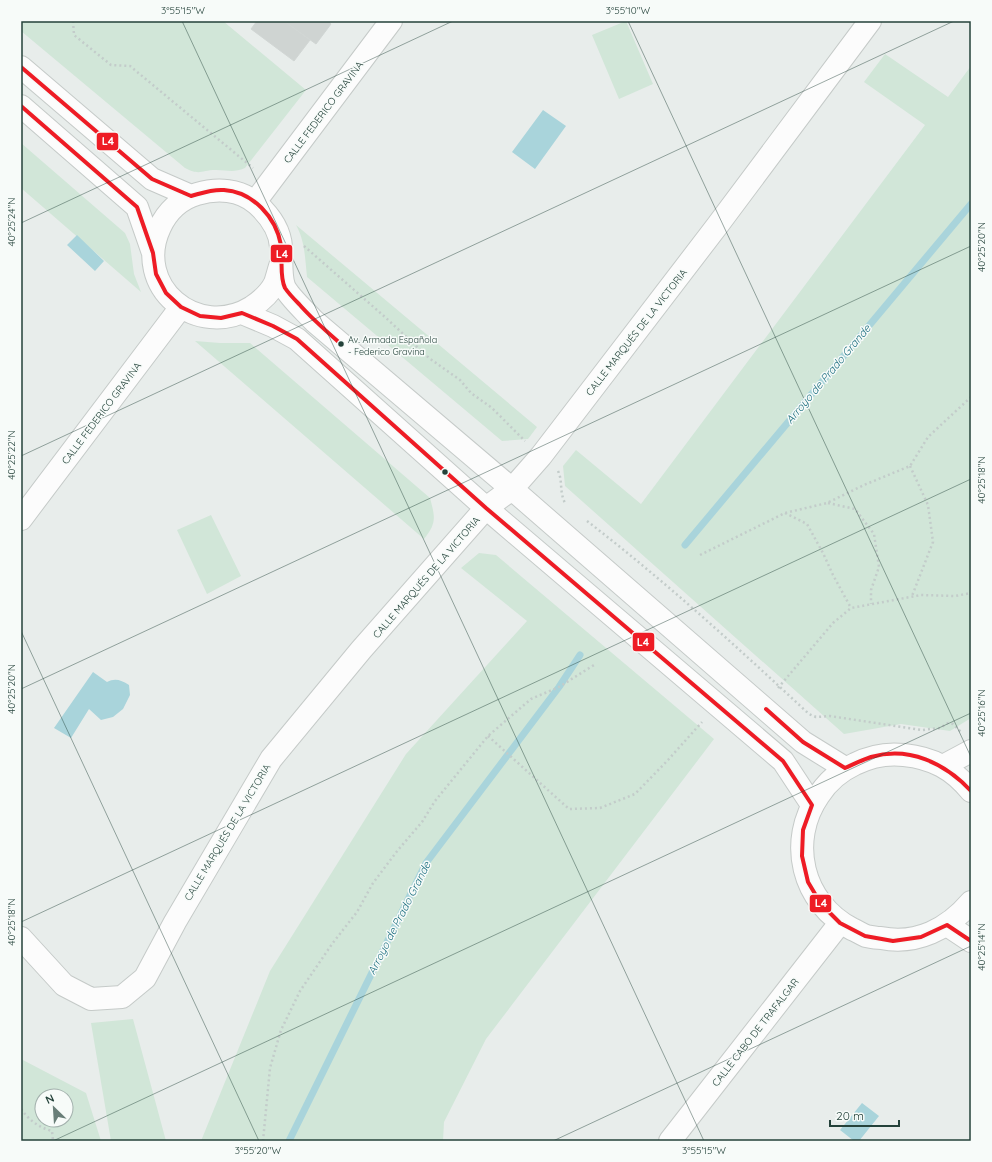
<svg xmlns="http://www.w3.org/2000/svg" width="992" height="1162" viewBox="0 0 992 1162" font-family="Quicksand,sans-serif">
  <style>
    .green { fill: #d1e6d8; fill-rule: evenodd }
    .water { fill: #a9d4db }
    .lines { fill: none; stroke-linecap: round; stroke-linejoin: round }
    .stream { stroke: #a9d4db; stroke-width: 7 }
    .building { fill: #cfd4d2; stroke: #d1d6d4 }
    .minor-casing { stroke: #c5cac8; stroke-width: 24 }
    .path { stroke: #c3ccca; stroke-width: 2.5; stroke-dasharray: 2 3; stroke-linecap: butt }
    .minor { stroke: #fcfcfc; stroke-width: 22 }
    .bus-1-casing { stroke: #f7fbf9; stroke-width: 7 }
    .bus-1 { stroke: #ee1c25; stroke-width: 4 }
    .ticks { fill: none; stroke: #24423a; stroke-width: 1; stroke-opacity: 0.45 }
    .bus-dot { fill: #24423a; stroke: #f7fbf9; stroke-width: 1.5 }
    .labels { text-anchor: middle; stroke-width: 3; stroke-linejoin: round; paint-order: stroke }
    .bus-label { font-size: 9px; fill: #24423a; stroke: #f7fbf9; text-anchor: start }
    .street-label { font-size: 10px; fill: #24423a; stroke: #f7fbf9 }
    .water-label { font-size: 11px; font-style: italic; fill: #1c6f80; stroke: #f7fbf9 }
    .line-badge { stroke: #f7fbf9; stroke-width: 1.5 }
    .badge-label { font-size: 11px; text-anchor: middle; font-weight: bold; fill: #fff }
    .neatline { fill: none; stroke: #24423a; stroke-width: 1.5 }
    .ticks-label { font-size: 10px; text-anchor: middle; fill: #24423a }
  </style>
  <rect width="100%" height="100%" fill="#e8edeb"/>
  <path class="green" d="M 21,21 L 223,21 L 306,90 L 245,168 C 233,173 228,170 216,170 C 201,170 200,176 185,168 L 21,31 Z
    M 626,21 L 653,84 L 619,99 L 592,35 Z
    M 885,54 L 948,97 L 971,66 L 971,718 L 950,731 L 901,724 L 844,734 L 565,486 L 563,466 L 576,450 L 641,504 L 925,125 L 864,82 Z
    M 21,143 L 125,233 L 130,244 L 134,274 L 141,292 L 21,188 Z
    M 296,225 L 537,427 L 528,439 L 502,441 L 307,277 C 305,258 305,241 296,225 Z
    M 195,341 L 220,343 L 250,343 L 430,498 C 435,517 437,523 424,539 Z
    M 211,515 L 241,576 L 207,594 L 177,530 Z
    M 479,553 L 496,555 L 714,739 L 486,1039 L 444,1122 L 443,1141 L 201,1141 L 270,971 L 406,754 L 527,621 L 461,568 Z
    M 133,1019 L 166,1141 L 111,1141 L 91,1023 Z
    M 21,1059 L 86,1093 L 101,1141 L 21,1141 ZM 42,1096 L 66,1096 L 66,1120 L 42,1120 Z"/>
  <path class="water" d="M 543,110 L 566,126 L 535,169 L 512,152 Z
    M 77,235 L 104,261 L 95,271 L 67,245 Z
    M 93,672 L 107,682 C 115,678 121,680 129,685 L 130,695 L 123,709 L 113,717 L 101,720 L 89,709 L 71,738 L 54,728 Z
    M 862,1103 L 879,1116 L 859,1141 L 854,1141 L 840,1130 Z"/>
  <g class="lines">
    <path class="stream" d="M 685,545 L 971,204
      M 289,1141 L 426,863 L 559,687 L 580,655"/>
  </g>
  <path class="building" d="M 257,21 L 284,21 L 310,40 L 294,61 L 251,29 Z
    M 284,21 L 328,21 L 331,24 L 316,44 Z"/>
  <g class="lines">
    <defs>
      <path id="minor" d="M 21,67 L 152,179 L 191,196
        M 21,106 L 137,207 L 153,253
        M 255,202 L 391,21
        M 281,263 C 279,269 277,277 275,283 C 270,293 261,301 252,307 C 197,341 132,286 160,227 C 167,212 180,199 197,194 C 217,188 240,189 257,204 C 269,215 280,230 281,247 C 282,260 280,274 284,286 C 288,296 306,312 314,321 L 512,489 L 803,742 L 845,768
        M 242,313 L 273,326 L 297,339 L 486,508 L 783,761 L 812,805
        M 21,519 L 181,307
        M 943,766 L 971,751
        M 971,791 C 953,769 933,758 904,755 C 887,753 871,756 855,764 C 840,771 828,781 819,795 C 787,841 802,903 852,929 C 857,931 861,934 866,936 C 871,937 876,938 881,938 C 917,945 948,929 971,902
        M 947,925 L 971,941
        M 21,938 L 64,985 L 91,999 L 122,997 L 145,978 L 175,922 L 271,759 L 361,650 L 486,508 L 512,489 L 541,456 L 717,226 L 870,21
        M 670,1141 L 840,923"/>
    </defs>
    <use href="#minor" class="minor-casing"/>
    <path class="path" d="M 73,21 L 74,35 L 111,65 L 130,66 L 253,168
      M 304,246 L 385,317 L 429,358 L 460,380 L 471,393 L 492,408 L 525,441
      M 910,466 L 928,505 L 933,542 L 912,596
      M 558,471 C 563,481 559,491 565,503
      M 828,503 L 855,509 L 874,534 L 879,567 L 871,590 L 871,604
      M 785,513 L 807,524 L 823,553 L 833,575 L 851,608
      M 587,521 C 665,581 737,647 809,714 L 816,717 L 830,716 L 922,730 L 940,728 L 948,723 L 953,724 L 961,732
      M 700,555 L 785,513 L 827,503 L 864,485 L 910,466 L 928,437 L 971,397
      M 778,688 L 833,623 L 851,608 L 921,595 L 955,596 L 971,593
      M 488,736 L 569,809 L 600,808 L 635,794 L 668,760 L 702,722
      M 21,1109 C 29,1120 38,1127 52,1131 L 53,1141
      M 263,1141 L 270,1068 L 281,1030 L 300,991 L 332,944 L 357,912 L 373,883 L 398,850 L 422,822 L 435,801 L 488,736 L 531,699 L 559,687 L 594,665"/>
    <use href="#minor" class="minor"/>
    <defs>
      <path id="bus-1" d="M 21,67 L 152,179 L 191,196 C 202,193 212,189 224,190 C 253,192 276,217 281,245 C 283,258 279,276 285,288 C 289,294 294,299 299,304 C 312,319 326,331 341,344
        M 21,106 L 137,207 L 153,253 L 156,274 L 166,293 L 181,307 L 200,316 L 221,318 L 242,313 L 273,326 L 297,339 L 486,508 L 783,761 L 812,805 L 803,830 L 802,856 L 808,882 L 821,904 L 840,923 L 865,936 L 893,941 L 921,937 L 947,925 L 971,941
        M 766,709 L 803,742 L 845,768 C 854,764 862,760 871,757 C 909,746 945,763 971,791"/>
    </defs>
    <use href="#bus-1" class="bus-1-casing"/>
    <use href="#bus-1" class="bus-1"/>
  </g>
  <path class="ticks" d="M 182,21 L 704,1141M 628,21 L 971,757M 21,223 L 453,21M 21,456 L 954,21M 21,631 L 259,1141M 21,689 L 971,246M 21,922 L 971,479M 53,1141 L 971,713M 553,1141 L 971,946"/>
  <g class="bus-dot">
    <circle cx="341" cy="344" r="3.5"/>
    <circle cx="445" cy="472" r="3.5"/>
  </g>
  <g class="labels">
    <g class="bus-label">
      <text x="348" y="343">Av. Armada Española<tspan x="348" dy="12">- Federico Gravina</tspan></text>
    </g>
    <g class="street-label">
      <text transform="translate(323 112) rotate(-53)" y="4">CALLE FEDERICO GRAVINA</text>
      <text transform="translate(636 332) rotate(-52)" y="4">CALLE MARQUÉS DE LA VICTORIA</text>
      <text transform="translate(101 413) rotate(-53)" y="4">CALLE FEDERICO GRAVINA</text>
      <text transform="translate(426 577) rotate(-49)" y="4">CALLE MARQUÉS DE LA VICTORIA</text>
      <text transform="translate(227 832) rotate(-59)" y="4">CALLE MARQUÉS DE LA VICTORIA</text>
      <text transform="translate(755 1032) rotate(-52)" y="4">CALLE CABO DE TRAFALGAR</text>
    </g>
    <g class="water-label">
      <text transform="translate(828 374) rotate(-50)" y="4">Arroyo de Prado Grande</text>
      <text transform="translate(399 918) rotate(-63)" y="4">Arroyo de Prado Grande</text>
    </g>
  </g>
  <g class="line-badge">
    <rect x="96" y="132" width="23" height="19" rx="4" fill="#ee1c25"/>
    <rect x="270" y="244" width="23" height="19" rx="4" fill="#ee1c25"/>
    <rect x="632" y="632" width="23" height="20" rx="4" fill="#ee1c25"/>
    <rect x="809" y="894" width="23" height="19" rx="4" fill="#ee1c25"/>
  </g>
  <g class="badge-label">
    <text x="108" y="145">L4</text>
    <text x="282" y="258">L4</text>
    <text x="643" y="646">L4</text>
    <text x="821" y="907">L4</text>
  </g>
  <rect width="992" height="1162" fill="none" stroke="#f7fbf9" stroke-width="44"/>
  <g transform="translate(54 1108) rotate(335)"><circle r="19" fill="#f7fbf9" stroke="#a3b1ad"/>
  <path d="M0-3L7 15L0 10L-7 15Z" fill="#697e78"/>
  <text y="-6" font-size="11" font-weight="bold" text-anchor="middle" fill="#24423a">N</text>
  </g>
  <path d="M830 1120v6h69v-6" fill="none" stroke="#24423a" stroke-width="2"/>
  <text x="836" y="1120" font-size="12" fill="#24423a" stroke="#f7fbf9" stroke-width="3" paint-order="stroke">20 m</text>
  <rect x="22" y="22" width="948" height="1118" class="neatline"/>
  <g class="ticks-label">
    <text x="183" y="14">3°55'15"W</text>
    <text x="628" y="14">3°55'10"W</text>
    <text transform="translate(11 222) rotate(-90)" y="4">40°25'24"N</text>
    <text transform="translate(981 247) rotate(-90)" y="4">40°25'20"N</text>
    <text transform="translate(11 455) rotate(-90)" y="4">40°25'22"N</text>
    <text transform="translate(981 480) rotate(-90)" y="4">40°25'18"N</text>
    <text transform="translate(11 689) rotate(-90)" y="4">40°25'20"N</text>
    <text transform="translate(981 713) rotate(-90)" y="4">40°25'16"N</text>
    <text transform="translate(11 922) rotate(-90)" y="4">40°25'18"N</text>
    <text transform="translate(981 947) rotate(-90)" y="4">40°25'14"N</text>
    <text x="258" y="1154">3°55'20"W</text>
    <text x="704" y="1154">3°55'15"W</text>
  </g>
</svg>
